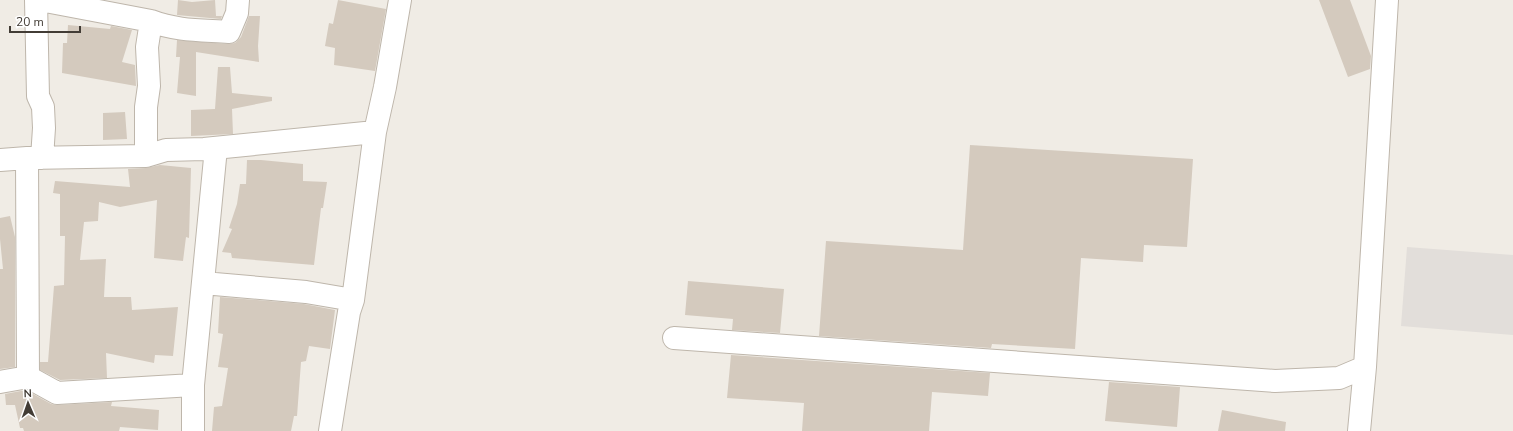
<svg xmlns="http://www.w3.org/2000/svg" width="1513" height="431" viewBox="0 0 1513 431" font-family="'Nunito Sans',sans-serif">
  <style>
    .industrial { fill: #e2deda }
    .building { fill: #d4cabe }
    .lines { fill: none; stroke-linecap: round; stroke-linejoin: round }
    .minor-casing { stroke: #beb6ab; stroke-width: 24 }
    .minor { stroke: #fff; stroke-width: 22 }
  </style>
  <rect width="100%" height="100%" fill="#f0ece5"/>
  <path class="industrial" d="M 1407,247 L 1513,255 L 1513,335 L 1401,326 Z"/>
  <path class="building" d="M 178,0 L 192,2 L 215,0 L 216,16 L 222,16 L 221,19 L 177,15 Z
    M 338,0 L 386,9 L 375,71 L 334,65 L 335,48 L 325,46 L 329,23 L 333,24 Z
    M 1319,0 L 1350,0 L 1371,56 L 1370,69 L 1348,77 Z
    M 249,16 L 260,16 L 258,46 L 259,62 L 196,52 L 196,96 L 177,93 L 180,57 L 176,57 L 177,40 L 228,44 L 235,43 L 241,37 Z
    M 68,25 L 110,29 L 111,26 L 132,30 L 122,62 L 135,65 L 136,86 L 62,73 L 63,43 L 67,43 Z
    M 218,67 L 230,67 L 232,93 L 272,97 L 272,101 L 232,109 L 233,134 L 191,136 L 191,110 L 215,109 Z
    M 125,112 L 127,139 L 103,140 L 103,113 Z
    M 970,145 L 1193,159 L 1187,247 L 1144,245 L 1143,262 L 1081,258 L 1075,349 L 992,344 L 991,348 L 819,336 L 826,241 L 963,250 Z
    M 247,160 L 261,160 L 303,164 L 303,181 L 327,182 L 323,208 L 321,208 L 314,265 L 232,258 L 231,253 L 222,252 L 232,229 L 229,228 L 237,204 L 240,184 L 246,184 Z
    M 160,165 L 191,168 L 189,238 L 186,237 L 183,261 L 154,258 L 157,200 L 120,207 L 99,202 L 98,221 L 84,222 L 80,260 L 106,259 L 104,297 L 131,297 L 132,310 L 178,307 L 173,356 L 155,355 L 154,363 L 106,353 L 107,378 L 60,380 L 40,370 L 40,362 L 48,362 L 54,286 L 64,285 L 65,236 L 60,236 L 60,194 L 53,193 L 55,181 L 130,187 L 128,169 L 146,168 Z
    M 10,216 L 15,237 L 15,367 L 0,369 L 0,269 L 3,269 L 0,239 L 0,218 Z
    M 688,281 L 784,289 L 780,333 L 732,330 L 733,319 L 685,315 Z
    M 220,297 L 304,304 L 335,310 L 330,349 L 309,346 L 306,361 L 301,362 L 297,416 L 294,416 L 291,431 L 212,431 L 214,407 L 222,406 L 228,368 L 218,367 L 223,334 L 218,333 Z
    M 731,355 L 990,373 L 988,396 L 932,392 L 929,431 L 802,431 L 804,403 L 727,398 Z
    M 1109,382 L 1180,387 L 1177,427 L 1105,421 Z
    M 26,390 L 51,404 L 57,405 L 112,402 L 111,406 L 159,410 L 158,430 L 120,427 L 119,431 L 24,431 L 23,428 L 20,428 L 15,405 L 6,405 L 5,394 Z
    M 1222,410 L 1286,422 L 1285,431 L 1218,431 Z"/>
  <g class="lines">
    <defs>
      <path id="minor" d="M 36,0 L 38,96 L 43,107 L 44,128 L 42,158
        M 40,0 L 151,21 L 147,47 L 149,86 L 146,107 L 146,156
        M 151,21 C 176,31 203,30 229,32 L 237,13 L 238,0
        M 27,158 L 28,377
        M 0,160 L 27,158 L 146,156 L 166,150 L 204,149 L 375,132
        M 203,283 L 306,292 L 353,300
        M 674,338 L 1275,381 L 1339,378 L 1365,367
        M 0,382 L 28,377 L 57,393 L 193,385
        M 193,431 L 193,385 L 216,148
        M 330,431 L 349,312 L 353,300 L 375,132 L 385,87 L 400,0
        M 1359,431 L 1365,367 L 1387,0"/>
    </defs>
    <use href="#minor" class="minor-casing"/>
    <use href="#minor" class="minor"/>
  </g>
  <g transform="translate(28 403) rotate(358)" stroke="#ffffff" stroke-width="3" paint-order="stroke">
  <path d="M0-3L7 15L0 10L-7 15Z" fill="#423c35"/>
  <text y="-6" font-size="11" font-weight="bold" text-anchor="middle" fill="#423c35">N</text>
  </g>
  <path d="M10 26v6h70v-6" fill="none" stroke="#423c35" stroke-width="2"/>
  <text x="16" y="26" font-size="12" fill="#423c35" stroke="#ffffff" stroke-width="3" paint-order="stroke">20 m</text>
</svg>
